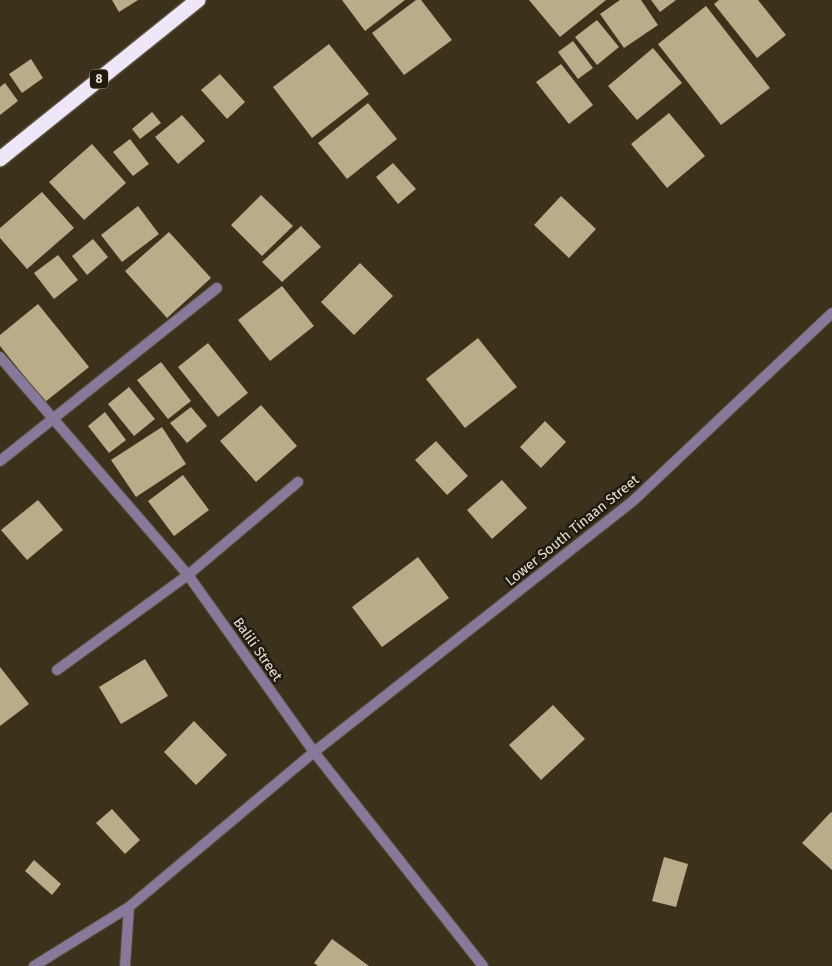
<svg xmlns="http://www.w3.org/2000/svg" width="832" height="966" viewBox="0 0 832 966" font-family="'Fira Sans',sans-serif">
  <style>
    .building { fill: #bbac89 }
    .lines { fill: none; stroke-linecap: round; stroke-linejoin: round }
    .street-casing { stroke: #584e39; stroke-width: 12 }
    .highway-casing { stroke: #584e39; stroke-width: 18 }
    .street { stroke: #867999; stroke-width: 10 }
    .highway { stroke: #ede7f7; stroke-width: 15 }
    .labels { text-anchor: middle; stroke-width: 5; stroke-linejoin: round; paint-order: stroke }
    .shield { fill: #1f1b10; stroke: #aca699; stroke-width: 1 }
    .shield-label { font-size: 12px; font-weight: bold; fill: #e8e2d4 }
    .street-label { font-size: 14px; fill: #e8e2d4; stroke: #1f1b10 }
  </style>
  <rect width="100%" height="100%" fill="#3c321b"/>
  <path class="building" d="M 112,0 L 138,0 L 119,12 Z
    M 342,0 L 405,0 L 365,31 Z
    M 416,0 L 421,0 L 452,40 L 404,75 L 372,33 Z
    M 529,0 L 606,0 L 560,37 Z
    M 620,0 L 641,0 L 658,25 L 624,48 L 600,14 Z
    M 651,0 L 676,0 L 660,12 Z
    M 719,0 L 758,0 L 786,35 L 757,58 L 714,4 Z
    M 706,6 L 770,88 L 721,125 L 658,44 Z
    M 597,20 L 619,47 L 597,65 L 575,37 Z
    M 573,41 L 593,68 L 578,79 L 558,52 Z
    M 329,44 L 369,94 L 312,138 L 273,87 Z
    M 653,48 L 682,83 L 637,120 L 608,86 Z
    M 31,59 L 43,78 L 22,93 L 9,74 Z
    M 561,64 L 593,105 L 569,124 L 536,82 Z
    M 220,74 L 245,102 L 227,119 L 201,90 Z
    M 5,83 L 18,101 L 0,115 L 0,87 Z
    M 368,103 L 397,139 L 347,179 L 318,143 Z
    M 152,112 L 161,123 L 140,139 L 132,129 Z
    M 669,113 L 705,156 L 667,188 L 631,144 Z
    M 182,115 L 205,141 L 178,164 L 155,137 Z
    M 130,139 L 149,164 L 133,176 L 113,152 Z
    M 92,144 L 126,183 L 84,220 L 49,182 Z
    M 393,163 L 416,189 L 398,204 L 376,177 Z
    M 42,192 L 74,228 L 27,269 L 0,238 L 0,228 Z
    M 261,195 L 293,226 L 262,256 L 231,225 Z
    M 561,196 L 596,229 L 569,258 L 534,225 Z
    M 138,206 L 159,234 L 122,262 L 101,235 Z
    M 301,226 L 321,247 L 282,282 L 262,262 Z
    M 169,232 L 211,278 L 167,318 L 125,271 Z
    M 93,239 L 108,257 L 87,275 L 72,256 Z
    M 58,255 L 78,280 L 54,299 L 34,273 Z
    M 360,263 L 393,296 L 354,335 L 321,302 Z
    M 282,286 L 314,326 L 270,361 L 238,320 Z
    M 38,304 L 89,367 L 45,402 L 0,346 L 0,335 Z
    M 478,338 L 517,387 L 465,428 L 426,379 Z
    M 208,343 L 248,393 L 218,417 L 178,367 Z
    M 161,362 L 191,401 L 168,419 L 137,380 Z
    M 129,387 L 155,419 L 134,436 L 108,404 Z
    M 261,405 L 297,446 L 256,482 L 220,441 Z
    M 191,407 L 207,426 L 187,443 L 170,423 Z
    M 105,412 L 126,440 L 109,453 L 88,426 Z
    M 545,421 L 566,442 L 541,468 L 520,447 Z
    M 162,427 L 186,464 L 136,497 L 111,460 Z
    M 436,441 L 468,476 L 447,495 L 415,460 Z
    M 183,475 L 209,510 L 174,536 L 148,501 Z
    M 502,480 L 527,508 L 492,539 L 467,510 Z
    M 38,500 L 63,530 L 27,560 L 1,530 Z
    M 418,557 L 449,598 L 382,647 L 352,607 Z
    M 145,659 L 168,696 L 121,724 L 99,687 Z
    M 0,667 L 29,704 L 0,726 Z
    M 553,705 L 585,739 L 541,780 L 509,745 Z
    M 194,721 L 227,755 L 196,785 L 164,752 Z
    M 112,809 L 140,840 L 125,854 L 96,823 Z
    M 831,812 L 832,813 L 832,870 L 802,843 Z
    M 664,857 L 688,864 L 676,907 L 652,901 Z
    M 34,860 L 61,884 L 52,895 L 25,871 Z
    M 332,939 L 369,966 L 318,966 L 314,963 Z"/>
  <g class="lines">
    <defs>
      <path id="street" d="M 0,357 L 188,575 L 314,752 L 483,966
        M 0,461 L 217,288
        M 57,670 L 188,575 L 298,482
        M 34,966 L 129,907 L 314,752 L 633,501 L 832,313
        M 125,966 L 129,907"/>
      <path id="highway" d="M 0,159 L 198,0"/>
    </defs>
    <use href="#street" class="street-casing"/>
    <use href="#highway" class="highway-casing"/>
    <use href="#street" class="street"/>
    <use href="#highway" class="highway"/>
  </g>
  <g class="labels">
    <rect class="shield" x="90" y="69.5" width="18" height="19" rx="4"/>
    <g class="shield-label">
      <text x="99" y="83">8</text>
    </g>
    <g class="street-label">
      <text transform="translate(572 530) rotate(-39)" y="5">Lower South Tinaan Street</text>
      <text transform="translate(258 649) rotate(55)" y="5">Balili Street</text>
    </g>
  </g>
</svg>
